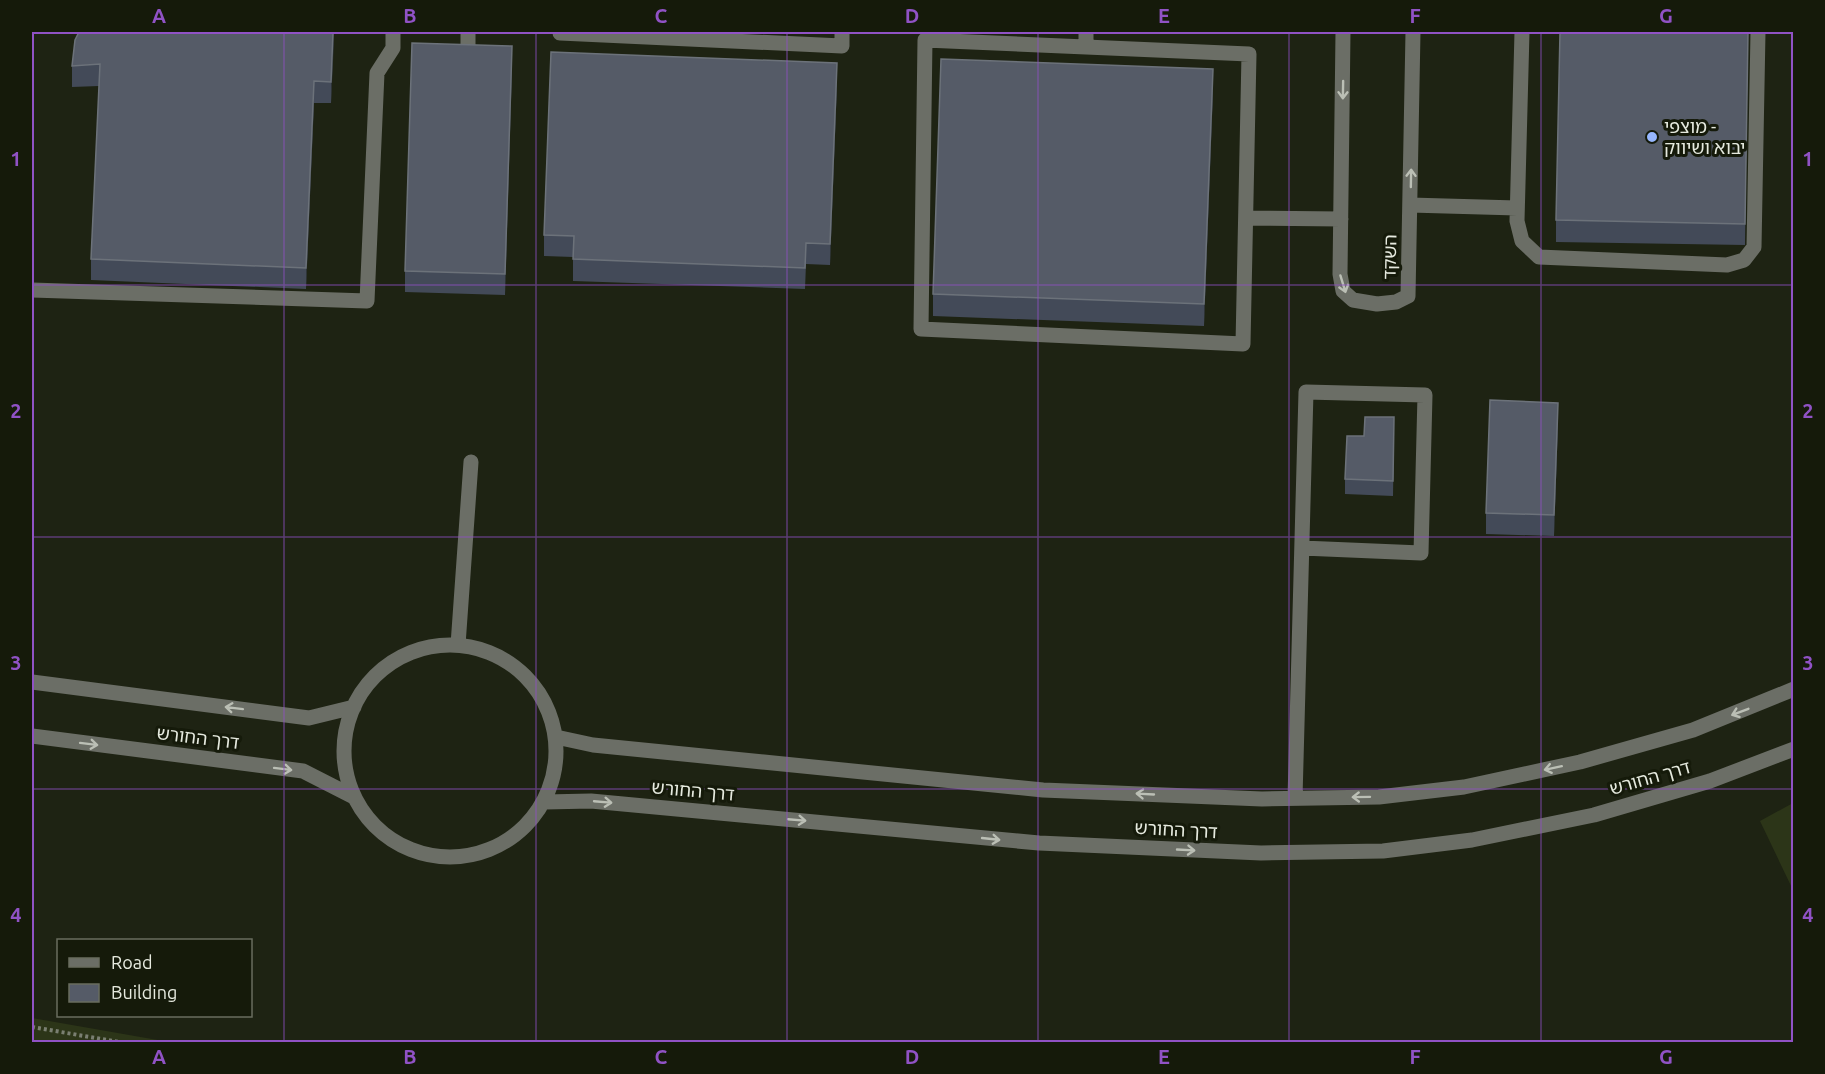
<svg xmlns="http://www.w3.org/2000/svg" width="1825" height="1074" viewBox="0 0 1825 1074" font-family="Ubuntu,'Noto Sans Hebrew',sans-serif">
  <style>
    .green { fill: #2c3518 }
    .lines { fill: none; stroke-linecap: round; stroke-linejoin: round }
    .path { stroke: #7a7f71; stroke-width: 4; stroke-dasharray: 3 3; stroke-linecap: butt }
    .minor { stroke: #6b6e66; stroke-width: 15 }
    .wall { fill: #434a58 }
    .shaded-wall { fill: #2d3336 }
    .building { fill: #555b67; stroke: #6c727a; stroke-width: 1.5 }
    .oneway { stroke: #bbbfb5 }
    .grid { fill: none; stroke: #9052c5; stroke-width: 1.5; stroke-opacity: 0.55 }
    .poi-dot { fill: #96b6fd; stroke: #151a0a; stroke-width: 2 }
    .labels { text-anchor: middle; stroke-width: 6; stroke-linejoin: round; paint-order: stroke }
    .poi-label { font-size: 18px; fill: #e6eadf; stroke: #151a0a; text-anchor: start }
    .street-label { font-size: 18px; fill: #e6eadf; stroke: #151a0a }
    .neatline { fill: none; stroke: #9052c5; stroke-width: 2 }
    .grid-label { font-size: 20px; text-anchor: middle; font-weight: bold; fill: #9052c5 }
  </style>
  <rect width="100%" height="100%" fill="#1e2313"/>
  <path class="green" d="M 1793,803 L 1793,890 L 1760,821 Z
    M 32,1018 L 169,1042 L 32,1042 Z"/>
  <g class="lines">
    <path class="path" d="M 32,1027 L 119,1042"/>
    <path class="minor" d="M 560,32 L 560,33 L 842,46 L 842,32
      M 1343,32 L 1340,274 L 1343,291 L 1353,300 L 1377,304 L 1396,302 L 1408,296 L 1413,32
      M 1522,32 L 1517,221 L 1522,241 L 1539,257 L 1727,265 L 1744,260 L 1754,247 L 1758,32
      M 925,40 L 1249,54 L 1243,344 L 921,329 Z
      M 1086,47 L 1086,32
      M 468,48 L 468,32
      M 1410,205 L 1517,208
      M 1246,218 L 1341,219
      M 32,290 L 367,301 L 377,73 L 393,48 L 393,32
      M 458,645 L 471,462
      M344 751a106 106 0 1 1 212 0a106 106 0 1 1-212 0Z
      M 32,682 L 309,718 L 354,707
      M 32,736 L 303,771 L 354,797
      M 556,737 L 593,745 L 1043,790 L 1262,799 L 1379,797 L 1464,787 L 1580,762 L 1693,730 L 1794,689
      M 1295,798 L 1306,392 L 1425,395 L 1421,553 L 1302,548
      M 545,802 L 591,801 L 1039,843 L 1261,853 L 1383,851 L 1472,840 L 1594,815 L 1710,781 L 1794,749"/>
  </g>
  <path class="wall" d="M 334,32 L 331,103 L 314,103 L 306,289 L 91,280 L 91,259 L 99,86 L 72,87 L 72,66 Z
    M 1748,32 L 1745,245 L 1556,242 L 1556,220 Z
    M 512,68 L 505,295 L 405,292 L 405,271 Z
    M 837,84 L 830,265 L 806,264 L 805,289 L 573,281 L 573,257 L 544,256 L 544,235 Z
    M 1213,91 L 1204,326 L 933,316 L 933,294 Z
    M 1558,424 L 1554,536 L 1486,534 L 1486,513 Z
    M 1394,432 L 1393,496 L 1345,494 L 1345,479 L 1364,436 Z"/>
  <path class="shaded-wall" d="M 333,32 L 334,43 L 331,103 L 331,82 Z
    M 512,46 L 512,68 L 505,295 L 505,274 Z
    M 837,63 L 837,84 L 830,265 L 830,244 Z
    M 1213,69 L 1213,91 L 1204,326 L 1204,304 Z
    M 314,81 L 314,103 L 306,289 L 306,268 Z
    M 1558,403 L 1558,424 L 1554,536 L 1554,515 Z"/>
  <path class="building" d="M 79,32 L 333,32 L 331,82 L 314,81 L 306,268 L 91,259 L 100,64 L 72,66 L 75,40 Z
    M 1560,32 L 1748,32 L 1745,224 L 1556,220 Z
    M 412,43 L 512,46 L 505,274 L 405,271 Z
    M 551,52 L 837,63 L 830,244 L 806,243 L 805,268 L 573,259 L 574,236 L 544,235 Z
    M 941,59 L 1213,69 L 1204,304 L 933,294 Z
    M 1490,400 L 1558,403 L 1554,515 L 1486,513 Z
    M 1365,417 L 1394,417 L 1393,481 L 1345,479 L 1347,436 L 1364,436 Z"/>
  <defs><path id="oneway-shaft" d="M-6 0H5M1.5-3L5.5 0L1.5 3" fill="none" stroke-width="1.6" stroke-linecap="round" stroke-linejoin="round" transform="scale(1.5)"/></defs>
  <g class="oneway">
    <use href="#oneway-shaft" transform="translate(1343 90) rotate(91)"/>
    <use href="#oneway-shaft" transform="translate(1411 178) rotate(-89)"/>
    <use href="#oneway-shaft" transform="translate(1343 284) rotate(73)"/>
    <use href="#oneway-shaft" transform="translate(234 708) rotate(-173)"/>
    <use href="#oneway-shaft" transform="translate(1740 712) rotate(159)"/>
    <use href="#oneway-shaft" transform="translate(89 744) rotate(7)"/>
    <use href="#oneway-shaft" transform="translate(1553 768) rotate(168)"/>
    <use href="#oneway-shaft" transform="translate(283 769) rotate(7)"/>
    <use href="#oneway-shaft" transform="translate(1145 794) rotate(-177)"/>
    <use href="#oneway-shaft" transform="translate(1361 797) rotate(179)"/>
    <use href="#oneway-shaft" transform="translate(603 802) rotate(5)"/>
    <use href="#oneway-shaft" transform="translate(797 820) rotate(5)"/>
    <use href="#oneway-shaft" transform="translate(991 839) rotate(6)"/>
    <use href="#oneway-shaft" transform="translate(1186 850) rotate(3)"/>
  </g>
  <path class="grid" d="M 284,32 L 284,1042M 536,32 L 536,1042M 787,32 L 787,1042M 1038,32 L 1038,1042M 1289,32 L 1289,1042M 1541,32 L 1541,1042M 32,285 L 1794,285M 32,537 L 1794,537M 32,789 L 1794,789"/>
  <circle class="poi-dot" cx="1652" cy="137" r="6"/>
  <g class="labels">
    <g class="poi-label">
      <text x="1664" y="133">מוצפי -<tspan x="1664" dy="21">יבוא ושיווק</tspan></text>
    </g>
    <g class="street-label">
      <text transform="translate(1390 257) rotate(-89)" y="6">השקד</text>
      <text transform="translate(198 738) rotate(7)" y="6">דרך החורש</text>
      <text transform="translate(1650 778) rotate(-16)" y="6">דרך החורש</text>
      <text transform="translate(693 791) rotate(5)" y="6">דרך החורש</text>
      <text transform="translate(1176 830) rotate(3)" y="6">דרך החורש</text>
    </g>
  </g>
  <rect width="1825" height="1074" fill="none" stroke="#151a0a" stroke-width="66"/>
  <rect x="57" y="939" width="195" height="78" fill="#151a0a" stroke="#696d5f" stroke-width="1.5"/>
  <rect x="69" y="958" width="30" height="9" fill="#6b6e66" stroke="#696d5f" stroke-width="1.5"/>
  <text x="111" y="969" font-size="18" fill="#e6eadf">Road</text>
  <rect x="69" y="984" width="30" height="18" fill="#555b67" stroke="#696d5f" stroke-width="1.5"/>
  <text x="111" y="999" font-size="18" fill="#e6eadf">Building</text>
  <rect x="33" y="33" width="1759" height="1008" class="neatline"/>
  <g class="grid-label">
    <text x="159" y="23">A</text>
    <text x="410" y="23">B</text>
    <text x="661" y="23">C</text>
    <text x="912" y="23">D</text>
    <text x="1164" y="23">E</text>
    <text x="1415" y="23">F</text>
    <text x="1666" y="23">G</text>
    <text x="16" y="166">1</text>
    <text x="1808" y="166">1</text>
    <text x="16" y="418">2</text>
    <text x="1808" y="418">2</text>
    <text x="16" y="670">3</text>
    <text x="1808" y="670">3</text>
    <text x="16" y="922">4</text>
    <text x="1808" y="922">4</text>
    <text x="159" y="1064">A</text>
    <text x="410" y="1064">B</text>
    <text x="661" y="1064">C</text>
    <text x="912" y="1064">D</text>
    <text x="1164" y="1064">E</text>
    <text x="1415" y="1064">F</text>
    <text x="1666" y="1064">G</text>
  </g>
</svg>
